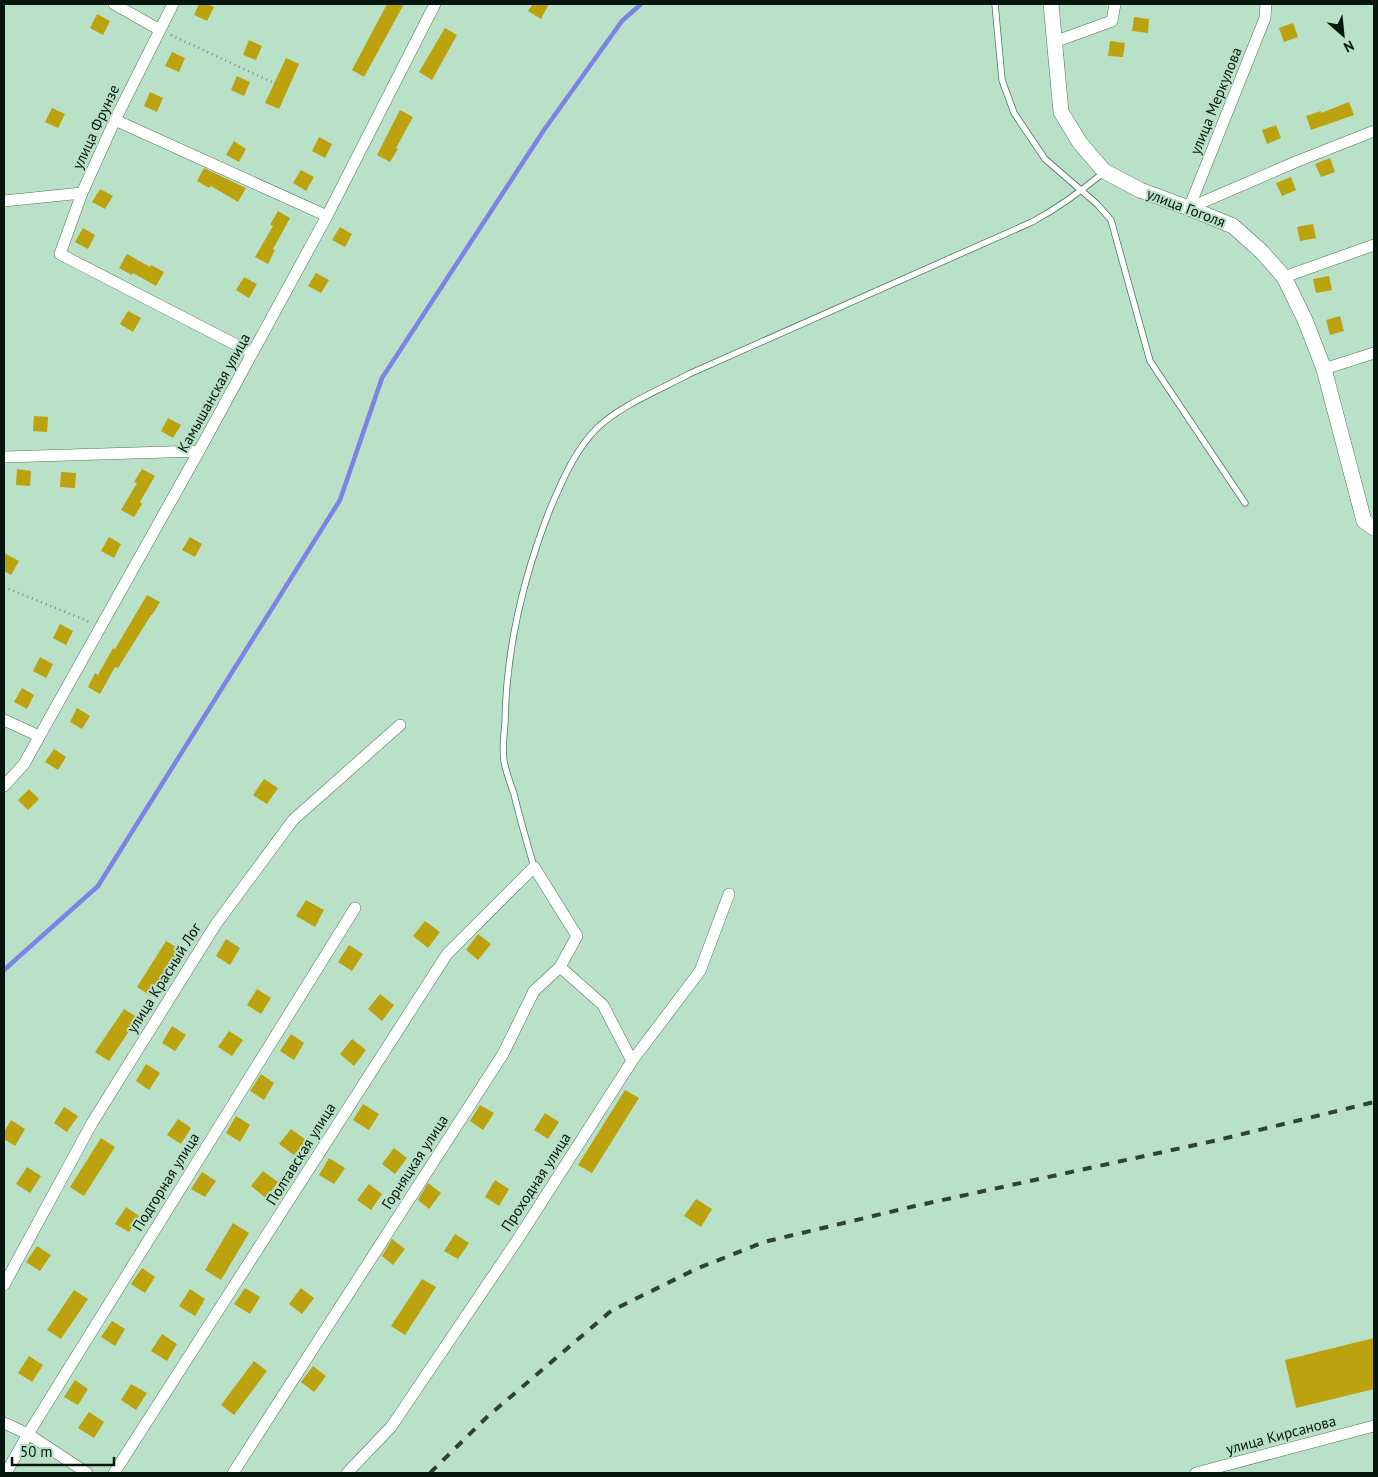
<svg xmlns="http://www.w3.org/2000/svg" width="1378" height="1477" viewBox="0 0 1378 1477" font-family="'PT Sans',sans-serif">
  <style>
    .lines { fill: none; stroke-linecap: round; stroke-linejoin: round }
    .stream { stroke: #7b83e5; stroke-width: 4.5 }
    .building { fill: #bba20e }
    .lane-casing { stroke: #4f745e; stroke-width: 7 }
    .street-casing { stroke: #4f745e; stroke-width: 12 }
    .secondary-casing { stroke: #4f745e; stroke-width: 16 }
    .path { stroke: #749280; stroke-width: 2.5; stroke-dasharray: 1 4; stroke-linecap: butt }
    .lane { stroke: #fff; stroke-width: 5.5 }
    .street { stroke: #fff; stroke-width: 11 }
    .secondary { stroke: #fff; stroke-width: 15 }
    .rail { stroke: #2e4236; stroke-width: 4; stroke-dasharray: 9 9; stroke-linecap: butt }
    .labels { text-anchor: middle; stroke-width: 4; stroke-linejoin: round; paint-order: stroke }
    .street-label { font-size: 15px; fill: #07160e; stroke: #b9e1c8 }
  </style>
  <rect width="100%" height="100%" fill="#b9e1c8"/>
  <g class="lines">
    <path class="stream" d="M 4,970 L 98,886 L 340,500 L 382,378 L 544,130 L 622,21 L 641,4"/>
  </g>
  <path class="building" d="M 199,4 L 207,4 L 214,7 L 207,21 L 194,15 Z
    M 387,4 L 404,4 L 364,77 L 352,70 Z
    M 533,4 L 549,4 L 541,19 L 528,11 Z
    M 97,14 L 110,21 L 103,35 L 90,28 Z
    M 1134,17 L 1149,19 L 1148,33 L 1132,31 Z
    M 1293,23 L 1298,37 L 1284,42 L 1279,28 Z
    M 445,28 L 457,35 L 432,80 L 419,72 Z
    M 249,40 L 262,46 L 256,60 L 243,55 Z
    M 1110,41 L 1125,43 L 1123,57 L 1108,56 Z
    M 172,52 L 185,58 L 179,72 L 165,66 Z
    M 286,58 L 299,64 L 279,109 L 265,103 Z
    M 237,76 L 250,82 L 244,96 L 231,90 Z
    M 150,92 L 163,98 L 157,112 L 144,106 Z
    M 1349,102 L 1354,115 L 1311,130 L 1306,116 L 1321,111 L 1321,113 Z
    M 52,108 L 65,114 L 58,128 L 45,122 Z
    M 400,110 L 413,117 L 396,148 L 398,149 L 390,162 L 377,155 Z
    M 1276,125 L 1281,138 L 1267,144 L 1262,130 Z
    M 319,137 L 332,144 L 325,158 L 312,151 Z
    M 234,141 L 246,149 L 239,162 L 226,155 Z
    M 1330,158 L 1335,172 L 1321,177 L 1315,164 Z
    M 204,168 L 246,188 L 238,202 L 211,186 L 209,188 L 197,181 Z
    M 301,170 L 314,177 L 306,191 L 293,183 Z
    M 1291,177 L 1296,190 L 1282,196 L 1276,183 Z
    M 100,189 L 113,196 L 105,209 L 92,202 Z
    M 278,211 L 290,218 L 273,249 L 275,250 L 268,264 L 255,257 L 273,226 L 270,225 Z
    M 1313,224 L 1316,238 L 1300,241 L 1297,227 Z
    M 340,227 L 352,234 L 345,247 L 332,240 Z
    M 83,228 L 95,235 L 88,249 L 75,242 Z
    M 127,254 L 150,267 L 151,265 L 164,272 L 156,286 L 133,273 L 132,275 L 119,268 Z
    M 316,273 L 329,280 L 321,293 L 308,286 Z
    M 1329,276 L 1332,290 L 1316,293 L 1313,279 Z
    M 244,277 L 257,284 L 249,298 L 236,290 Z
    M 128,311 L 141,318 L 133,332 L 120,324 Z
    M 1340,316 L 1344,331 L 1330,335 L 1326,320 Z
    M 34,416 L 48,417 L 47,432 L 33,431 Z
    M 168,418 L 181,425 L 173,438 L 161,431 Z
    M 17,469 L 31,471 L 30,486 L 16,485 Z
    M 142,469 L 155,476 L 140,502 L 142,504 L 134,517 L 121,510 L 137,483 L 134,482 Z
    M 61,472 L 76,473 L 75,488 L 60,487 Z
    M 109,537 L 121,544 L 114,558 L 101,551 Z
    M 190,537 L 202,544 L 195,557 L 182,550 Z
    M 4,553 L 19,561 L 11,575 L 4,571 Z
    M 147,595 L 160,602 L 152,615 L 151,615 L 118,668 L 115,667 L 100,694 L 88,687 L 95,673 L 98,675 L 113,648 L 115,649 Z
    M 60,624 L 73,631 L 66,645 L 53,638 Z
    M 40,657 L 53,664 L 46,678 L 33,671 Z
    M 22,688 L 34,695 L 27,709 L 14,702 Z
    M 77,708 L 90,716 L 82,729 L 70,722 Z
    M 54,749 L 66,757 L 58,770 L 45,762 Z
    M 264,779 L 278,788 L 267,804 L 253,795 Z
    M 29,789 L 39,799 L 28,810 L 18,800 Z
    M 306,900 L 324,910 L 315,927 L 296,916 Z
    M 425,921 L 440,932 L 428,948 L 413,936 Z
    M 478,934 L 491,944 L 478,960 L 466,950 Z
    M 226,939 L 240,948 L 230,965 L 216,956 Z
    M 166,941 L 180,949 L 151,996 L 137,987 Z
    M 349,945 L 363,954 L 352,971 L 338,962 Z
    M 257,989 L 271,998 L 261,1014 L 247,1005 Z
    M 380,994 L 394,1005 L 382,1021 L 368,1009 Z
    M 124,1009 L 138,1018 L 109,1061 L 95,1052 Z
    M 172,1026 L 186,1035 L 175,1051 L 162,1043 Z
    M 229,1031 L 243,1040 L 232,1056 L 218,1047 Z
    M 291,1034 L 304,1043 L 294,1060 L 280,1051 Z
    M 352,1039 L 366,1050 L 354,1066 L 340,1054 Z
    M 146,1064 L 160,1073 L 149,1090 L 136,1081 Z
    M 261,1074 L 274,1083 L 264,1100 L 250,1091 Z
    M 625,1090 L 639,1098 L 592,1173 L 578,1165 Z
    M 363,1104 L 379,1114 L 369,1130 L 353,1120 Z
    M 480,1105 L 494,1113 L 483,1130 L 470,1121 Z
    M 64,1107 L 78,1116 L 67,1132 L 54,1123 Z
    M 545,1113 L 559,1122 L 548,1139 L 534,1130 Z
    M 236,1116 L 250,1125 L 240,1142 L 226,1133 Z
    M 178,1119 L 191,1128 L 181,1144 L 167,1135 Z
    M 11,1120 L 25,1129 L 15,1146 L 4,1139 L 4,1132 Z
    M 291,1129 L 306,1140 L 294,1155 L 279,1144 Z
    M 101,1138 L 115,1147 L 84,1196 L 70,1187 Z
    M 394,1148 L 407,1158 L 395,1174 L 382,1164 Z
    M 329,1158 L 345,1168 L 334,1184 L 319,1175 Z
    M 27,1167 L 41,1176 L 30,1193 L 16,1184 Z
    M 263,1171 L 278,1182 L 266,1198 L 251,1186 Z
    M 202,1172 L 216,1181 L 205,1197 L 191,1189 Z
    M 495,1180 L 509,1189 L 499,1206 L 485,1197 Z
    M 428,1183 L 441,1193 L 429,1209 L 418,1200 Z
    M 369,1184 L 382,1194 L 371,1210 L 357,1200 Z
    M 696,1199 L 712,1209 L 701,1227 L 684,1216 Z
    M 126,1207 L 139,1216 L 129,1232 L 115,1224 Z
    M 233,1223 L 249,1233 L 221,1280 L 205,1270 Z
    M 455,1234 L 469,1243 L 458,1259 L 444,1251 Z
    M 392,1239 L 405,1249 L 393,1265 L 382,1256 Z
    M 37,1246 L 51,1255 L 40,1271 L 26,1262 Z
    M 142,1268 L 155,1277 L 145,1293 L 131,1284 Z
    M 422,1279 L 436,1287 L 405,1335 L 391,1326 Z
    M 245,1288 L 260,1297 L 250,1314 L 234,1304 Z
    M 301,1288 L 314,1298 L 302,1314 L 289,1304 Z
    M 190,1289 L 205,1299 L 195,1316 L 179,1306 Z
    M 74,1290 L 88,1299 L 61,1339 L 47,1330 Z
    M 112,1321 L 125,1329 L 115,1346 L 101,1337 Z
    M 162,1334 L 177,1344 L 167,1361 L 151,1351 Z
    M 1374,1338 L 1374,1389 L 1296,1408 L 1285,1360 Z
    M 29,1356 L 43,1365 L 32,1382 L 18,1373 Z
    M 254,1361 L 267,1371 L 234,1415 L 221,1405 Z
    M 313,1366 L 326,1376 L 314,1392 L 301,1382 Z
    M 75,1380 L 88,1389 L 78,1405 L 64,1397 Z
    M 131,1384 L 147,1393 L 136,1410 L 121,1400 Z
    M 89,1412 L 104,1422 L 94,1438 L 78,1428 Z"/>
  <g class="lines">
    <defs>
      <path id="lane" d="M 995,4 L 1002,80 L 1014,113 L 1045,159 L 1097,204 L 1111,220 L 1150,361 L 1245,503
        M 534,867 C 527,843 520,819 514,794 C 510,783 506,772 504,761 C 502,750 504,735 505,723 C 506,649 523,578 550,509 C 562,481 575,450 597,428 C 621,405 660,390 689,374 L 1032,222 C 1058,208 1080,192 1103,173"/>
      <path id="street" d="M 114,4 L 160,30
        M 1054,42 L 1112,21 L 1115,4
        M 115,120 L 327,216
        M 82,193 L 60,254 L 252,353
        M 4,201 L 82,193 L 115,120 L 173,4
        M 1189,208 L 1265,18 L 1266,4
        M 1189,208 L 1298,161 L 1374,131
        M 1284,277 L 1374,245
        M 1324,369 L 1374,353
        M 4,457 L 199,451
        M 4,720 L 39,736
        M 4,786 L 24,764 L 199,451 L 327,216 L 435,4
        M 560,967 L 603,1005 L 632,1061
        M 4,1285 L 92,1123 L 216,924 L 293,820 L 400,725
        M 4,1423 L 28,1434 L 87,1473
        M 6,1473 L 28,1434 L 355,908
        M 114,1473 L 447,954 L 534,867 L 577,936 L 560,967 L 534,991 L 503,1054 L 233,1473
        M 347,1473 L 391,1427 L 516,1242 L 632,1061 L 700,971 L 729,894
        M 1196,1473 L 1374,1426"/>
      <path id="secondary" d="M 1051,4 L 1061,112 L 1080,143 L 1104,171 L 1140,190 L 1189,208 L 1233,226 L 1262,252 L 1284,277 L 1305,320 L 1324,369 L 1364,521 L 1374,528"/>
    </defs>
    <use href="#lane" class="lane-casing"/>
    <use href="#street" class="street-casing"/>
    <use href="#secondary" class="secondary-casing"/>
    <path class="path" d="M 171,35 L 276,84
      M 4,587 L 90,622"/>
    <use href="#lane" class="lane"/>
    <use href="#street" class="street"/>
    <use href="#secondary" class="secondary"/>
    <path class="rail" d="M 430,1473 L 487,1417 L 611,1311 L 696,1269 L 764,1242 L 915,1206 L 1218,1140 L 1374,1102"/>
  </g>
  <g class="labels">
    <g class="street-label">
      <text transform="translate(1216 101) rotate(-68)" y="5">улица Меркулова</text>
      <text transform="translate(96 127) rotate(-65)" y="5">улица Фрунзе</text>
      <text transform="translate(1186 208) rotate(21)" y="5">улица Гоголя</text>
      <text transform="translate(214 393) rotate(-61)" y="5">Камышанская улица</text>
      <text transform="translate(164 978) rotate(-58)" y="5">улица Красный Лог</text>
      <text transform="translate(301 1154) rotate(-58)" y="5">Полтавская улица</text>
      <text transform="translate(415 1162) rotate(-57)" y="5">Горняцкая улица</text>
      <text transform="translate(166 1182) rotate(-58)" y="5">Подгорная улица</text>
      <text transform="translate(536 1182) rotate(-57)" y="5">Проходная улица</text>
      <text transform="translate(1281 1435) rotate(-15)" y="5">улица Кирсанова</text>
    </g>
  </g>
  <rect width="1378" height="1477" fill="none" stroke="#07160e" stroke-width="10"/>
  <g transform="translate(1343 35) rotate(153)" stroke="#b9e1c8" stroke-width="4" paint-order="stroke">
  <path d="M0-4L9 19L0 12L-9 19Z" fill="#07160e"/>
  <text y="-8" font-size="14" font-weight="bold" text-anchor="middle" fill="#07160e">N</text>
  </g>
  <path d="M12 1457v8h102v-8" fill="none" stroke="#07160e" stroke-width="2.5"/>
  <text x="20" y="1457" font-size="15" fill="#07160e" stroke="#b9e1c8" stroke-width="4" paint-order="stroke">50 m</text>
</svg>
